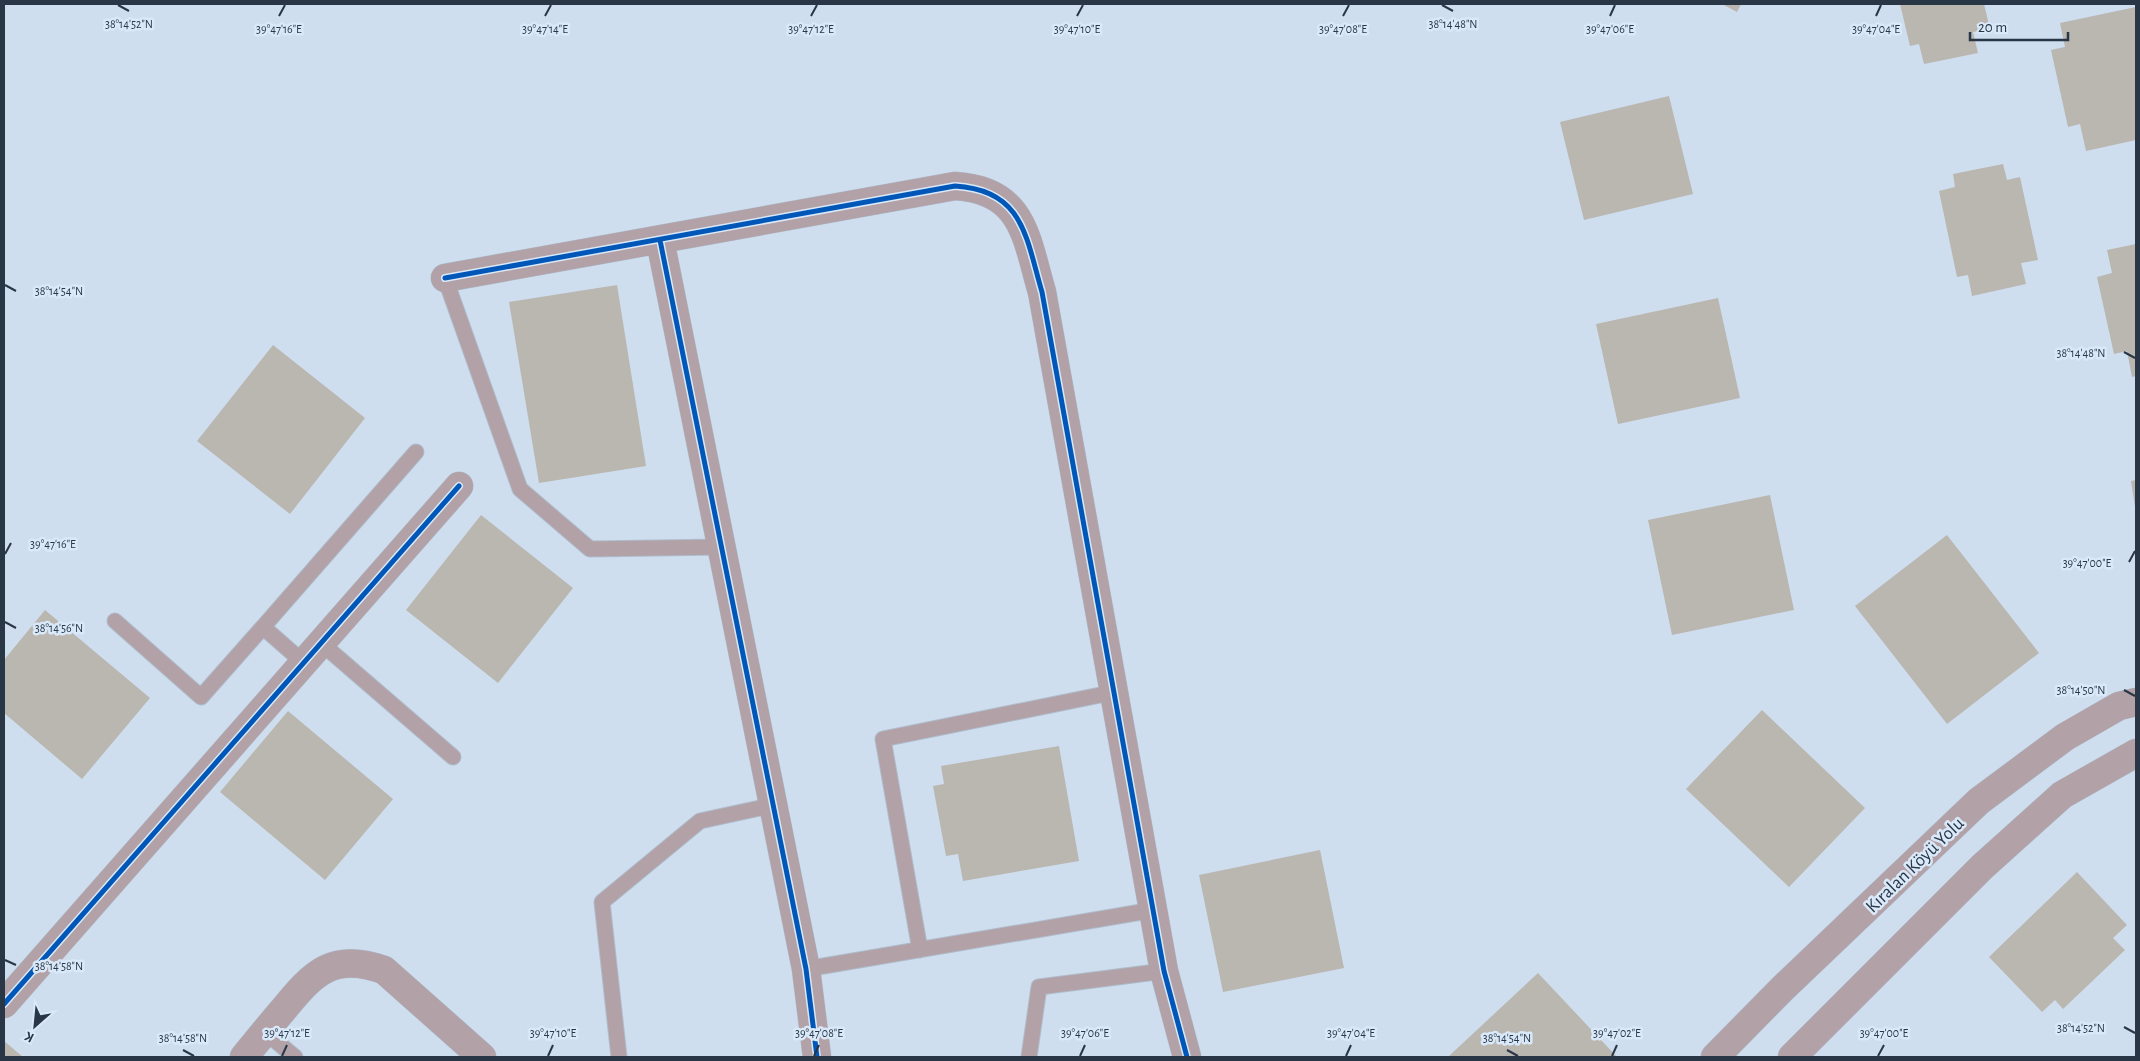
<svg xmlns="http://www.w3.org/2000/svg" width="2140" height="1061" viewBox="0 0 2140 1061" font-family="'Alegreya Sans',sans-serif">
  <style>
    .building { fill: #bab6b0 }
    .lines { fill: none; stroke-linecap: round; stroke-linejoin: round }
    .service-casing { stroke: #afbccb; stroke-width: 17 }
    .minor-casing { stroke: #afbccb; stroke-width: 29 }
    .tertiary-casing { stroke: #afbccb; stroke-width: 29 }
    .service { stroke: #b2a1a6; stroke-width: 15 }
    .minor { stroke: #b2a1a6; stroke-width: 28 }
    .tertiary { stroke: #b2a1a6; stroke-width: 28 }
    .cycleway-casing { stroke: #dae9f9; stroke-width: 8 }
    .cycleway { stroke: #0057b8; stroke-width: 5 }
    .ticks { fill: none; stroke: #283646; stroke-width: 2 }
    .labels { text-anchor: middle; stroke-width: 5; stroke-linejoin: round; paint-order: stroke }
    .street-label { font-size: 19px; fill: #283646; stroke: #dae9f9 }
    .ticks-label { font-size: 12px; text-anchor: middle; fill: #283646; stroke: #dae9f9; stroke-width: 5; stroke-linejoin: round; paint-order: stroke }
  </style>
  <rect width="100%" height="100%" fill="#cedeef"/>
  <path class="building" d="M 1722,4 L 1741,4 L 1737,12 Z
    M 1900,4 L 1984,4 L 1990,29 L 1973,32 L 1978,53 L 1924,64 L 1919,44 L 1910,46 Z
    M 2136,7 L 2136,140 L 2086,151 L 2080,124 L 2068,127 L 2051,50 L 2065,47 L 2060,23 Z
    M 1669,96 L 1693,194 L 1584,220 L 1560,122 Z
    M 2003,164 L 2007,180 L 2020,177 L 2038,260 L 2021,263 L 2026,284 L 1972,296 L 1968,275 L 1957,277 L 1939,191 L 1955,187 L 1953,174 Z
    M 2136,244 L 2136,376 L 2132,377 L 2127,351 L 2114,354 L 2097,277 L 2112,273 L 2107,250 Z
    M 617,285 L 646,466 L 539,483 L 509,302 Z
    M 1718,298 L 1740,398 L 1618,424 L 1596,324 Z
    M 273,345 L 365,418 L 290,514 L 197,441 Z
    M 2136,480 L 2136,507 L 2135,507 L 2131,481 Z
    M 1770,495 L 1794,610 L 1672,635 L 1648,520 Z
    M 481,515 L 573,588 L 498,683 L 406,610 Z
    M 1947,535 L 2039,653 L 1947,724 L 1855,606 Z
    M 45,610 L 150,698 L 82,779 L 4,713 L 4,660 Z
    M 1762,710 L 1865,808 L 1789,887 L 1686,789 Z
    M 288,711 L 393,799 L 325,880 L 220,792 Z
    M 1059,746 L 1079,861 L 963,881 L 958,854 L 946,856 L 933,786 L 944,784 L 941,766 Z
    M 1320,850 L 1344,968 L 1223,992 L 1199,875 Z
    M 2077,872 L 2127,925 L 2113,938 L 2125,950 L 2063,1009 L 2055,1000 L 2042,1012 L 1989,957 Z
    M 1538,973 L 1617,1057 L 1450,1057 L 1449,1056 Z
    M 4,1041 L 23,1057 L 4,1057 Z"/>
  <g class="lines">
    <defs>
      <path id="service" d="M 445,278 L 520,489 L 590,549 L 722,547
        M 115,621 L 201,697 L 263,627 L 304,663
        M 263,627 L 416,452
        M 321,643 L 453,757
        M 920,950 L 883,739 L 1115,692
        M 806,969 L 1153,910
        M 265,1032 L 295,1057
        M 619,1057 L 602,902 L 700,821 L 774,805
        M 1029,1057 L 1039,987 L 1164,971"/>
      <path id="minor" d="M 660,240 L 806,969 L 817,1057
        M 445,278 L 955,186 C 1024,190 1026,238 1042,292 L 1164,971 L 1187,1057
        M 4,1004 L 459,486
        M 244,1057 C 257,1041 270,1025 283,1010 C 314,972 333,952 384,970 L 482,1057"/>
      <path id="tertiary" d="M 1715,1057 L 1782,989 L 1979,801 L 2065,737 L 2119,706 L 2136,702
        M 1792,1057 L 1982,867 L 2062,795 L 2136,753"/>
    </defs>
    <use href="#service" class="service-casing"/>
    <use href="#minor" class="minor-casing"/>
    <use href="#tertiary" class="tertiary-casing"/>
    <use href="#service" class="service"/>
    <use href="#minor" class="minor"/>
    <use href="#tertiary" class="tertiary"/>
    <defs>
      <path id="cycleway" d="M 660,240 L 806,969 L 817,1057
        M 445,278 L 955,186 C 1024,190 1026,238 1042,292 L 1164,971 L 1187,1057
        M 4,1004 L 459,486"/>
    </defs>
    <use href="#cycleway" class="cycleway-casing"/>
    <use href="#cycleway" class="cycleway"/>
  </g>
  <path class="ticks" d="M 118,5 L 129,11M 1442,5 L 1453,11M 279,16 L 285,5M 545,16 L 551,5M 811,16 L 817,5M 1077,16 L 1083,5M 1343,16 L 1349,5M 1610,16 L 1615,5M 1876,16 L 1881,5M 5,285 L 16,291M 2124,352 L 2135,358M 5,554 L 11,543M 2129,562 L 2135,551M 5,622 L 16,628M 2124,690 L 2135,696M 5,960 L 16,965M 2124,1027 L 2135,1033M 183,1050 L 194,1056M 1507,1050 L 1518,1056M 282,1056 L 287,1045M 548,1056 L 553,1045M 814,1056 L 819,1045M 1080,1056 L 1085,1045M 1346,1056 L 1351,1045M 1612,1056 L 1617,1045M 1878,1056 L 1884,1045"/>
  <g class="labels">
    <g class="street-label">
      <text transform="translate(1914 864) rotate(-44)" y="7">Kıralan Köyü Yolu</text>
    </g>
  </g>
  <g class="ticks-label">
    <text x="129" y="28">38°14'52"N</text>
    <text x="1453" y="28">38°14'48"N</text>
    <text x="279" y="33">39°47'16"E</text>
    <text x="545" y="33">39°47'14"E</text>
    <text x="811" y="33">39°47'12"E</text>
    <text x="1077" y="33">39°47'10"E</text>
    <text x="1343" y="33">39°47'08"E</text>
    <text x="1610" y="33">39°47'06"E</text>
    <text x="1876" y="33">39°47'04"E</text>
    <text x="59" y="295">38°14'54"N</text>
    <text x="2081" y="357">38°14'48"N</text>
    <text x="53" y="548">39°47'16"E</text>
    <text x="2087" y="567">39°47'00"E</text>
    <text x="59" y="632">38°14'56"N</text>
    <text x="2081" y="694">38°14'50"N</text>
    <text x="59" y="970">38°14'58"N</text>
    <text x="2081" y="1032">38°14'52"N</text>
    <text x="287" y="1037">39°47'12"E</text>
    <text x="553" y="1037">39°47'10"E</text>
    <text x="819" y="1037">39°47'08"E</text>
    <text x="1085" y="1037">39°47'06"E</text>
    <text x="1351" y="1037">39°47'04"E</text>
    <text x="1617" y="1037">39°47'02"E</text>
    <text x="1884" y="1037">39°47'00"E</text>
    <text x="183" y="1042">38°14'58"N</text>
    <text x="1507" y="1042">38°14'54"N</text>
  </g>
  <rect width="2140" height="1061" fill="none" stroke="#283646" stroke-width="10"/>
  <g transform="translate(35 1026) rotate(207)" stroke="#dae9f9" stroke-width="4" paint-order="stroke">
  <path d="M0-4L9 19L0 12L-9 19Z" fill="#283646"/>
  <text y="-8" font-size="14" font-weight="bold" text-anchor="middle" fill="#283646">K</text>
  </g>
  <path d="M1970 32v8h98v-8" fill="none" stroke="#283646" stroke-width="2.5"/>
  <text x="1978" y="32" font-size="15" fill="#283646" stroke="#dae9f9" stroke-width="4" paint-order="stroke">20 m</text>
</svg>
